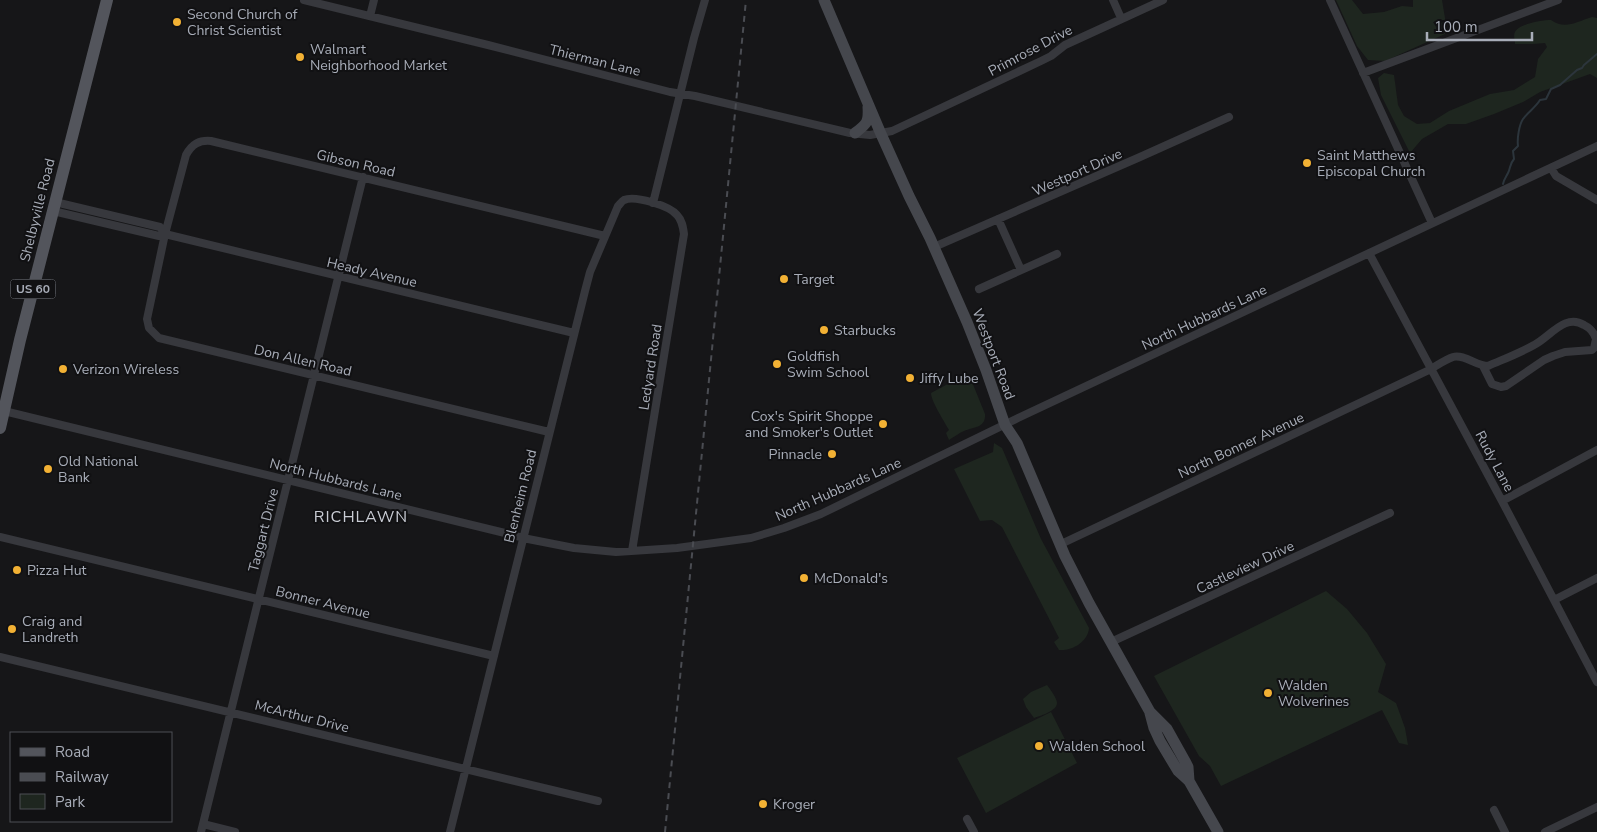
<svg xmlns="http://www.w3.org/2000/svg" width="1597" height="832" viewBox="0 0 1597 832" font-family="'Nunito Sans',sans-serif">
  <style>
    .green { fill: #1e261f }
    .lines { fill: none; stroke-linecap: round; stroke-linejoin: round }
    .stream { stroke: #2c353c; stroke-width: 2 }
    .minor { stroke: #37383d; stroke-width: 8 }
    .secondary { stroke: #45474d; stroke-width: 11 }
    .primary { stroke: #53555c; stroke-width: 12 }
    .rail { stroke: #4a4c52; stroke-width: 2; stroke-dasharray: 6 5; stroke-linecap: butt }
    .poi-dot { fill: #f2b134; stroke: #111113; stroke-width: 2 }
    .labels { text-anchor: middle; stroke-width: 4; stroke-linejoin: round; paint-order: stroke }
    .shield { fill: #111113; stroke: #7b7e86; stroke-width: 1 }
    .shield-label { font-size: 12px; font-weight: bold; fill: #a8adb8 }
    .poi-label { font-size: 14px; fill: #a8adb8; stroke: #111113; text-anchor: start }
    .street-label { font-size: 14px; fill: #a8adb8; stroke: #111113 }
    .quarter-label { font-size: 16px; letter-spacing: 1px; fill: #c9ccd4; stroke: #111113 }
  </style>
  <rect width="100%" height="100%" fill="#161618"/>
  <path class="green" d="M 1336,0 L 1352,0 L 1363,14 L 1384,12 L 1402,6 L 1413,7 L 1413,0 L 1442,0 L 1445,18 L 1445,34 L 1385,61 L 1368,60 L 1357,46 Z
    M 1592,17 L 1597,18 L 1597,78 L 1590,74 L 1540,92 L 1523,102 L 1494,114 L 1466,124 L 1448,124 L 1422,139 L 1410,153 L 1381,95 L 1378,78 L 1384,73 L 1394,75 L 1398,105 L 1404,116 L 1417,124 L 1430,123 L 1449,111 L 1490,94 L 1514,90 L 1535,77 L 1538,59 L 1547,47 L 1545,43 L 1533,44 L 1515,44 C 1515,40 1513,35 1515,32 C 1519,24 1542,20 1551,20 C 1565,30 1576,22 1592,17 Z
    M 966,376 L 970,377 L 985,414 C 986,428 974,427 964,431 C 959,433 954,437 949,440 L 946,433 L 949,430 C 944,421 931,401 931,393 L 959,378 Z
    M 994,443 L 1002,448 L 1041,539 L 1089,628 C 1088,642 1072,651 1059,650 L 1054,642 L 1059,638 L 1002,527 L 992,520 L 980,521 L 954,469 L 993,452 Z
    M 1326,591 L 1347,609 L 1367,633 L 1386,664 L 1378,692 L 1396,703 L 1405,728 L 1408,745 L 1399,743 L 1382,710 L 1221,786 L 1210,766 L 1199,756 L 1154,676 Z
    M 1047,685 C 1050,689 1057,698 1057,703 C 1057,711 1040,716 1034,718 L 1026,707 L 1023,699 L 1031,692 Z
    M 1051,712 L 1077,763 L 986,813 L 957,758 Z"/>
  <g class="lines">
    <path class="stream" d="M 1503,184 C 1504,179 1506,177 1508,173 C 1511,167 1509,165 1514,159 L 1513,151 L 1518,146 C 1517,139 1519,125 1523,119 C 1528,112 1535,108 1540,100 L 1546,99 L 1551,89 L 1560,85 L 1577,70 L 1582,68 L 1584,65 L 1597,54"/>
    <path class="minor" d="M 304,0 L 488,45 L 670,92 L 695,96 L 850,133 L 870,135 L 892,131 L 1041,61 L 1051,56 L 1065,45 L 1163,0
      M 1113,0 L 1121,18
      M 1330,0 L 1432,223
      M 370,16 L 374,0
      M 1363,73 L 1558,0
      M 1551,168 L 1556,176 L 1597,200
      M 653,203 L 694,38 L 705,0
      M 53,211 L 159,236 L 165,234 L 160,227 L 55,202
      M 998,219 L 1021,270
      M 165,234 L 574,333
      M 934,247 L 1140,157 L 1229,117
      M 1369,253 L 1502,501 L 1597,682
      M 979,289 L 1057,254
      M 4,411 L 509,534 L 523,538 L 574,548 L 616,552 L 677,548 L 751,538 L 784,528 L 821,514 L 1018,418 L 1597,146
      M 549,432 L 159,338 L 149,328 L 147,319 L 165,234 L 186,155 C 192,144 199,140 211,141 L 605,236
      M 1502,501 L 1597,450
      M 0,537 L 494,656
      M 1061,544 L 1427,371 C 1435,367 1444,360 1453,357 C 1464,354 1477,366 1488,366 C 1504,359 1520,353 1534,345 C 1550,337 1565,313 1584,325 C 1590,328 1594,332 1596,339 L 1594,348 L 1592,350 L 1565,352 L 1553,356 L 1544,360 L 1506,386 L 1501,387 L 1492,384 L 1483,366
      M 1554,600 L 1597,578
      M 1111,642 L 1390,513
      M 0,657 L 598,801
      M 1494,810 L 1505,832
      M 967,819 L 974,832
      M 203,824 L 235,832
      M 201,832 L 363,177
      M 450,832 L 585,291 L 590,272 L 618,206 C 620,204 622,201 624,200 C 635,195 670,206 677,215 C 682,220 683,227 684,234 L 632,551
      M 1545,832 L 1597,807"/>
    <path class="secondary" d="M 824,0 L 881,134 L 909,196 L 930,238 L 967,322 L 986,370 L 1005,425 L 1017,443 L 1065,556 L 1089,603 L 1150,712 L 1167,729 L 1186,763 L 1188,767 L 1189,781
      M 855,133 C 867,124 869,122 868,107
      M 1150,713 L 1154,728 L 1160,741 L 1178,771 L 1189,781 L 1218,832"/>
    <path class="primary" d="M 0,428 L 20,340 L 107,0"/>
    <path class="rail" d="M 665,832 L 746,0"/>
  </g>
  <g class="poi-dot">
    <circle cx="177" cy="22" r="5"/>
    <circle cx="300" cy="57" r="5"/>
    <circle cx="1307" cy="163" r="5"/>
    <circle cx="784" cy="279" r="5"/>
    <circle cx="824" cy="330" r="5"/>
    <circle cx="777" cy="364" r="5"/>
    <circle cx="63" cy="369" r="5"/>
    <circle cx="910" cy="378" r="5"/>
    <circle cx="883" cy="424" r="5"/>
    <circle cx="832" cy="454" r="5"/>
    <circle cx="48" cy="469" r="5"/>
    <circle cx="17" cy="570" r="5"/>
    <circle cx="804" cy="578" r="5"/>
    <circle cx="12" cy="629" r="5"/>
    <circle cx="1268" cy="693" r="5"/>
    <circle cx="1039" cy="746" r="5"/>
    <circle cx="763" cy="804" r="5"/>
  </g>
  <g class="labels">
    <rect class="shield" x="10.5" y="279.5" width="45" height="19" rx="4"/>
    <g class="shield-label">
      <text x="33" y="293">US 60</text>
    </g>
    <g class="poi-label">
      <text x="187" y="19">Second Church of<tspan x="187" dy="16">Christ Scientist</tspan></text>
      <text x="310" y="54">Walmart<tspan x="310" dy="16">Neighborhood Market</tspan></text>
      <text x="1317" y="160">Saint Matthews<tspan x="1317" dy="16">Episcopal Church</tspan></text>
      <text x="794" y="284">Target</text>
      <text x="834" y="335">Starbucks</text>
      <text x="787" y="361">Goldfish<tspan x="787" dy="16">Swim School</tspan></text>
      <text x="73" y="374">Verizon Wireless</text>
      <text x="920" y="383">Jiffy Lube</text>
      <text x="873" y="421" text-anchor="end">Cox's Spirit Shoppe<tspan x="873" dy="16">and Smoker's Outlet</tspan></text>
      <text x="822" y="459" text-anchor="end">Pinnacle</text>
      <text x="58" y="466">Old National<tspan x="58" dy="16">Bank</tspan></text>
      <text x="27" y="575">Pizza Hut</text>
      <text x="814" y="583">McDonald's</text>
      <text x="22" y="626">Craig and<tspan x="22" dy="16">Landreth</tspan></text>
      <text x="1278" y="690">Walden<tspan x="1278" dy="16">Wolverines</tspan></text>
      <text x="1049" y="751">Walden School</text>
      <text x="773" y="809">Kroger</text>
    </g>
    <g class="street-label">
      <text transform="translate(1030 50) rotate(-28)" y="5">Primrose Drive</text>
      <text transform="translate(595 60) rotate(14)" y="5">Thierman Lane</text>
      <text transform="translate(356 163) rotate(13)" y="5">Gibson Road</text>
      <text transform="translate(1077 172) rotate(-24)" y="5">Westport Drive</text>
      <text transform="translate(37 210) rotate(-76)" y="5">Shelbyville Road</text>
      <text transform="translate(372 272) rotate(13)" y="5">Heady Avenue</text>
      <text transform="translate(1204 317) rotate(-25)" y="5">North Hubbards Lane</text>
      <text transform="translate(994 354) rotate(69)" y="5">Westport Road</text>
      <text transform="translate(303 360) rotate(13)" y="5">Don Allen Road</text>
      <text transform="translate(650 367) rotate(-81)" y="5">Ledyard Road</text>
      <text transform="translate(1241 445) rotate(-25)" y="5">North Bonner Avenue</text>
      <text transform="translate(1495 461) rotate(62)" y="5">Rudy Lane</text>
      <text transform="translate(336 479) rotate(14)" y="5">North Hubbards Lane</text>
      <text transform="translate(838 489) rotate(-24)" y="5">North Hubbards Lane</text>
      <text transform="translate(520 496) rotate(-76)" y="5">Blenheim Road</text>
      <text transform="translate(263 530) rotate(-76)" y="5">Taggart Drive</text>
      <text transform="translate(1245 567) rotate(-25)" y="5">Castleview Drive</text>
      <text transform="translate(323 602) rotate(14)" y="5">Bonner Avenue</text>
      <text transform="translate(302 716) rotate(14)" y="5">McArthur Drive</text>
    </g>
    <g class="quarter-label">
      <text x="361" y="522">RICHLAWN</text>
    </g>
  </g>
  <rect x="10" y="732" width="162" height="90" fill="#111113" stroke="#4d4f55"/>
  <rect x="20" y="748" width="25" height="8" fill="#53555c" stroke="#4d4f55"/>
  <text x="55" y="757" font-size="15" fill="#a8adb8">Road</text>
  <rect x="20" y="773" width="25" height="8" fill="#4a4c52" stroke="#4d4f55"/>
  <text x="55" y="782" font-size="15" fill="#a8adb8">Railway</text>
  <rect x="20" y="794" width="25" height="15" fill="#1e261f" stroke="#4d4f55"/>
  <text x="55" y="807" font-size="15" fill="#a8adb8">Park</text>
  <path d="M1427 32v8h105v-8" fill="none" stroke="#a8adb8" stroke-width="2.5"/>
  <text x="1434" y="32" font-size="15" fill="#a8adb8" stroke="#111113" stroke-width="4" paint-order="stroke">100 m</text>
</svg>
